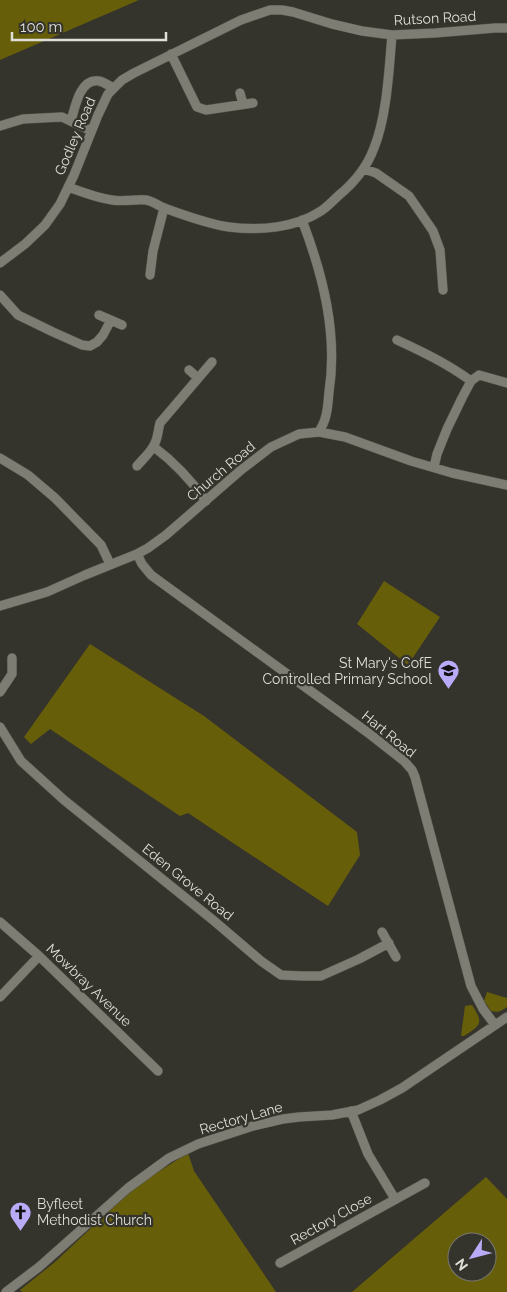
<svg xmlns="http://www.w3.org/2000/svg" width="507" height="1292" viewBox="0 0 507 1292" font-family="Raleway,sans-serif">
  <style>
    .green { fill: #675e0a; fill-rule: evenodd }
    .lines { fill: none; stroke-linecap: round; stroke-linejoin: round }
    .minor-casing { stroke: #53524c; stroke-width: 10 }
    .minor { stroke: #7e7d74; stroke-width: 9 }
    .labels { text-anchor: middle; stroke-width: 4.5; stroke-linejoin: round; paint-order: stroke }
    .street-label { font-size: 14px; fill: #dfded9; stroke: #35342c }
    .poi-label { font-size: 14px; fill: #dfded9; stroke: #35342c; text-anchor: end }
  </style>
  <rect width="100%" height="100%" fill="#35342c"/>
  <path class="green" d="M 0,0 L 139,0 L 0,60 Z
    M 384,581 L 440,617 L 408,665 L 357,624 Z
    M 90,644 L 204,716 L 357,832 L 360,855 L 328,906 L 188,813 L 180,816 L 50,729 L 31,744 L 24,737 Z
    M 487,992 L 507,998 L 507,1007 C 501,1011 498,1013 491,1011 L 484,1001 Z
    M 472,1005 C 484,1023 481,1025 464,1036 L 461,1036 L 465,1006 Z
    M 188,1153 L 194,1171 L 276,1292 L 22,1292 L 20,1290 L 55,1262 L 122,1199 L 144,1181 Z
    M 486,1177 L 507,1199 L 507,1292 L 352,1292 ZM 457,1242 L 487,1242 L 487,1272 L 457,1272 Z"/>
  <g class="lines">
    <defs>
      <path id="minor" d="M 171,54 L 197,107 L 206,110 L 253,103
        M 240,93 L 243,104
        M 71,121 C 75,107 80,78 99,81 C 104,82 109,86 114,88
        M 0,126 L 23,119 L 62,117 L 91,131
        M 364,169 L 376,173 L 409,196 L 433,231 L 440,250 L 443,290
        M 68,187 C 82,192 97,198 112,200 C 123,202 135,199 146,200 C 153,201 160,207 167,209 C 187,216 208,224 229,227 C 260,231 295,228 321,211 C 327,207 333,201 338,196 C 354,183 367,167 374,148 C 387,116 389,69 392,35
        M 302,220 C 323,275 338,334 329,392 C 328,401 328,410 325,419 C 324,423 321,428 319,432
        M 0,263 L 25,244 L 45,225 L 60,204 L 74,175 L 98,115 L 108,94 L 122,80 L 134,73 L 241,20 L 270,10 L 282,10 L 293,12 L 332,24 L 362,31 L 392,35 L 435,33 L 495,28 L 507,28
        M 150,275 L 153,251 L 164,208
        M 0,295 L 18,315 L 53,332 L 82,345 L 90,346 L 97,342 L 103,335 L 111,320
        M 99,315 L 122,325
        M 397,340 C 423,352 448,364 471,381
        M 189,370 L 198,378
        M 154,447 C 174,462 191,480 206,501
        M 0,458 L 28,475 L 55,498 L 101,545 L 110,564
        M 137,466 C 143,459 152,451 155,443 C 158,437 158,430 160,423 L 212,362
        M 434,467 L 437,454 L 447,429 L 462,398 L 471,381 L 479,375 L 507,383
        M 137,554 L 142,564 L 151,575 L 367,732 L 404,761 L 412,770 L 415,777 L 471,986 L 483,1009 L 495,1025
        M 0,606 L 47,592 L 85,575 L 137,554 L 148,548 L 166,535 L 241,470 L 271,447 L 299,434 L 319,432 L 345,437 L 411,461 L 452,473 L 507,485
        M 0,692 L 12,674 L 12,658
        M 0,727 L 21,761 L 64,800 L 213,920 L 261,961 L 281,975 L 302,976 L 321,976 L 359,959 L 389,943
        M 0,922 L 39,956 L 158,1071
        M 382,932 L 396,957
        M 0,997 L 39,956
        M 351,1111 L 368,1154 L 395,1199
        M 280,1263 L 425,1183
        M 6,1292 L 39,1267 L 128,1188 L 169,1158 L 198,1144 L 253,1126 L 283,1119 L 299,1117 L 332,1115 L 358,1110 L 380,1100 L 402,1088 L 507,1017"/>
    </defs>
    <use href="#minor" class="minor-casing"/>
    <use href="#minor" class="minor"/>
  </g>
  <defs>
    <symbol id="school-pin" viewBox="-11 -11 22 30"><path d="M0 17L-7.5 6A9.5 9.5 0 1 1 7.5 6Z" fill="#b9abf7" stroke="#35342c"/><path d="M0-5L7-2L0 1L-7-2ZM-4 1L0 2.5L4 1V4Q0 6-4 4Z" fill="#111"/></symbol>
    <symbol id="church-pin" viewBox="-11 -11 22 30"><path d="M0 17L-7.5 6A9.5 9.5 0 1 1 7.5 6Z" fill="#b9abf7" stroke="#35342c"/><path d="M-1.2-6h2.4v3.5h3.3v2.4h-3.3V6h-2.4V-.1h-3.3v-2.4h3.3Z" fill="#111"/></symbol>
  </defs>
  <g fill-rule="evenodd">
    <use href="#school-pin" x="436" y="658" width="25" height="34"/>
    <use href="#church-pin" x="8" y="1200" width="25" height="34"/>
  </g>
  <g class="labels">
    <g class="street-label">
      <text transform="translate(435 18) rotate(-3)" y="5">Rutson Road</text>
      <text transform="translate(75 136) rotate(-67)" y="5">Godley Road</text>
      <text transform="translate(221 471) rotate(-40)" y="5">Church Road</text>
      <text transform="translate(389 734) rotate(39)" y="5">Hart Road</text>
      <text transform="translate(188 882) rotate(39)" y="5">Eden Grove Road</text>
      <text transform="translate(89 985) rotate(44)" y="5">Mowbray Avenue</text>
      <text transform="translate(241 1118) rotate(-16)" y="5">Rectory Lane</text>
      <text transform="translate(331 1219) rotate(-29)" y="5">Rectory Close</text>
    </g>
    <g class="poi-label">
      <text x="432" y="668">St Mary's CofE<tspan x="432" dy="16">Controlled Primary School</tspan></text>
      <text x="37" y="1209" text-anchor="start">Byfleet<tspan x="37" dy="16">Methodist Church</tspan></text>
    </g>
  </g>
  <g transform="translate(472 1257) rotate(234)"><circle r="24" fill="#35342c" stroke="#797871"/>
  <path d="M0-4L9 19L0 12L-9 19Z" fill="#b9abf7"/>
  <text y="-8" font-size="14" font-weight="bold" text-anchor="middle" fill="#dfded9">N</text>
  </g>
  <path d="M12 32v8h154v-8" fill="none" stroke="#dfded9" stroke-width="2.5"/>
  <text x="20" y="32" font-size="15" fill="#dfded9" stroke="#35342c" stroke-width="4" paint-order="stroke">100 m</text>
</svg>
